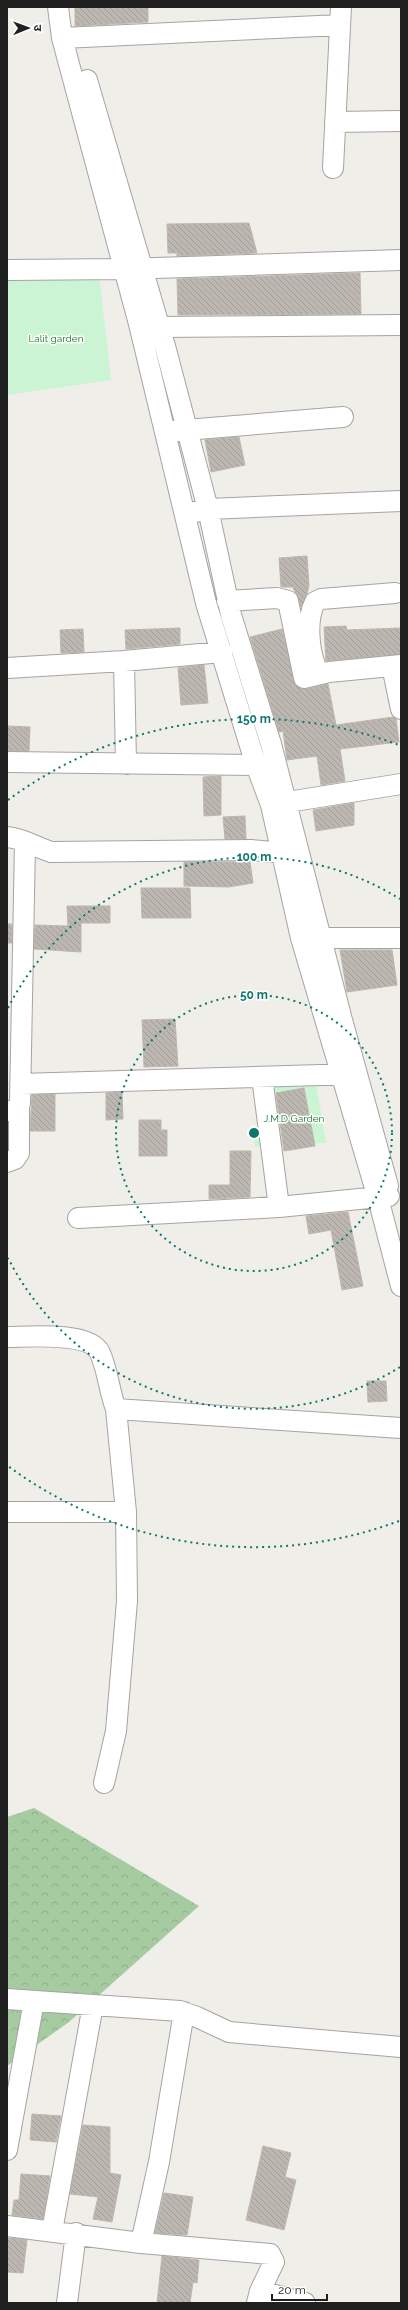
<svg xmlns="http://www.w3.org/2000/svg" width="408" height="2310" viewBox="0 0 408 2310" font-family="Raleway,'Noto Sans Devanagari',sans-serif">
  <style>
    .forest { fill: url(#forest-crowns) }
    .park { fill: #caf4d3 }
    .building { fill: url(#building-back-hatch); stroke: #c0b7ab }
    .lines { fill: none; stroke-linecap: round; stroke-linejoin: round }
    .minor-casing { stroke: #a4a4a4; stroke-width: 22 }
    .minor { stroke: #fff; stroke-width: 20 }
    .ring { fill: none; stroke: #0f766e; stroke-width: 2; stroke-dasharray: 2 4 }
    .labels { text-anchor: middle; stroke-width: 3; stroke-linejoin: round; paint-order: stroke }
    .park-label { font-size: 10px; fill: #17752c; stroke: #fff }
    .centre { fill: #0f766e; stroke: #fff; stroke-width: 2 }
    .ring-label { font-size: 12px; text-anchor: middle; font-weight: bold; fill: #0f766e; stroke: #fff; stroke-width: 3; stroke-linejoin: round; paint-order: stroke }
  </style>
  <defs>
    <pattern id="forest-crowns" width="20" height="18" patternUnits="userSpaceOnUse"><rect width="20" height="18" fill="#a7cba1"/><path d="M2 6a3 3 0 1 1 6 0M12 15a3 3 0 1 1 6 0" fill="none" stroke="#8fae8a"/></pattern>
    <pattern id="building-back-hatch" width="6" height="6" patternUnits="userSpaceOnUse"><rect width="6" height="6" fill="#bdb7b1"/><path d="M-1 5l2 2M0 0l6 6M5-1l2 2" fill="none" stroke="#a29d98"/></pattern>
  </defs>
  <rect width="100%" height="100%" fill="#f0eee8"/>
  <path class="forest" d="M 34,1808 L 199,1906 L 69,2022 L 7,2066 L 7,1817 Z"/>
  <path class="park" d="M 99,275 L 111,380 L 7,395 L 7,278 Z
    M 316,1082 L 326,1143 L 255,1147 L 253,1128 L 267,1126 L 263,1086 Z"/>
  <path class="building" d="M 75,7 L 148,7 L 148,22 L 75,26 Z
    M 249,223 L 257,253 L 177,256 L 177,253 L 168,253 L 167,224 Z
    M 360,273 L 361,314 L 178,315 L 177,279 Z
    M 239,437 L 245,465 L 211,472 L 205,440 Z
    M 307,556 L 309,586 L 307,594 L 301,607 L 293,587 L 281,587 L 279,558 Z
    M 346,626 L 347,630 L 401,628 L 401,654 L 326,661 L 324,627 Z
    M 180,628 L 180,644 L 126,649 L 125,630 Z
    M 83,629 L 84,652 L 61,653 L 60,630 Z
    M 282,629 L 295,685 L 306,689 L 328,684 L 336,725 L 393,717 L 396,719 L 399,742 L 340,749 L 345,781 L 321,785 L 317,756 L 287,760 L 283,731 L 279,732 L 250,637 Z
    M 204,665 L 208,703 L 181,705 L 178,668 Z
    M 7,726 L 30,727 L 29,751 L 7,751 Z
    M 221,776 L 221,815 L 204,816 L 203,777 Z
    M 354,803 L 354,825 L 316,831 L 313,810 Z
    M 245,816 L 246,839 L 225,839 L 223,817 Z
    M 184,862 L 250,862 L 253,883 L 229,887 L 184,886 Z
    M 141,888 L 190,888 L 191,918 L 142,918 Z
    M 67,906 L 110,906 L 110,923 L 81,923 L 81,952 L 34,949 L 35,925 L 68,926 Z
    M 7,924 L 12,924 L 12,943 L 7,943 Z
    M 340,950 L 392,950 L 397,985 L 347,992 Z
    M 175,1019 L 178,1066 L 144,1067 L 142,1020 Z
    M 304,1088 L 315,1146 L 284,1151 L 276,1093 Z
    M 122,1092 L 123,1119 L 106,1120 L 106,1093 Z
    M 55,1094 L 55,1131 L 30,1131 L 32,1095 Z
    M 139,1120 L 161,1120 L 161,1130 L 167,1130 L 167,1156 L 139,1156 Z
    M 230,1151 L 251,1151 L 250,1197 L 209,1199 L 209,1185 L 230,1185 Z
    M 348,1212 L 363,1286 L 342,1290 L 331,1230 L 309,1234 L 306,1216 Z
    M 367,1381 L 386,1381 L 387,1401 L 368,1402 Z
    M 32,2114 L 61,2116 L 56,2142 L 30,2140 Z
    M 83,2125 L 110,2127 L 110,2173 L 121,2175 L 112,2222 L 93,2219 L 98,2197 L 70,2194 Z
    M 263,2146 L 291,2153 L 285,2177 L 296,2180 L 284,2230 L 246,2220 Z
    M 21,2174 L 50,2176 L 43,2219 L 12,2215 L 14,2200 L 19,2200 Z
    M 164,2193 L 193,2197 L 187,2235 L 155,2233 Z
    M 10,2238 L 27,2240 L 23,2273 L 7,2272 L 7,2239 Z
    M 162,2256 L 199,2260 L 197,2283 L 193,2282 L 190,2303 L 157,2303 Z"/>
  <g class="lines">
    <defs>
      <path id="minor" d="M 58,7 L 62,38 L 139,324 L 206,603 L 256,765 L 271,805 L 301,938 L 378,1198 L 401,1286
        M 62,38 L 340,25
        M 87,80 L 165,346 L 208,509 L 231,615 L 271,744 L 342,1020 L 388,1186
        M 335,122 L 401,121
        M 333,168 L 341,7
        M 7,270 L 124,269 L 401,260
        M 159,327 L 401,325
        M 173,431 L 343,417
        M 195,512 L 208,509 L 401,501
        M 227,601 L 277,598 L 288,601 L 304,678 L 329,672 L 401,665
        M 124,661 L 126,764
        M 315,665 C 309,648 306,620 315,602 L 321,599 L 395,593
        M 392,666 L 401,709
        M 7,668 L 124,661 L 222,652
        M 7,762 L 256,765
        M 275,804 L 401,784
        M 7,837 C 22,838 36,847 51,852 L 251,850 L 283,853
        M 309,938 L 401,938
        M 262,1077 L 279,1207
        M 20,1084 L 354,1074
        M 7,1111 L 17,1110 L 20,1103 L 25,843
        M 7,1162 L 15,1159 L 19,1153 L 19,1107
        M 78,1218 L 279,1207 L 389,1196
        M 7,1337 C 28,1337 90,1331 100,1353 C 108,1371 109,1391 116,1409 L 126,1512 L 127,1601 L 116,1731 L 104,1783
        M 116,1409 L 401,1428
        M 7,1512 L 126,1512
        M 7,1999 L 180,2011 L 197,2017 L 229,2032 L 401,2047
        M 7,2150 L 34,2001
        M 7,2226 L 141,2243 L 270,2254 L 274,2262 L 260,2291 L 257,2303
        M 52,2231 L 93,2005
        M 141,2243 L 159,2162 L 184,2012
        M 260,2291 L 305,2303
        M 67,2303 L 76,2233"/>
    </defs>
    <use href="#minor" class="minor-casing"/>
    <use href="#minor" class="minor"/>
  </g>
  <g class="ring">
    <circle cx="254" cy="1133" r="138"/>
    <path d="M400 1367A276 276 0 0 1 8 1258M8 1008A276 276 0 0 1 400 899"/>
    <path d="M399 1521A414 414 0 0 1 8 1466M8 800A414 414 0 0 1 399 745"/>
  </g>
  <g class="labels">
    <g class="park-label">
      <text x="56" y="342">Lalit garden</text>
      <text x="294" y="1122">J.M.D Garden</text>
    </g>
  </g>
  <circle cx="254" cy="1133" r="6" class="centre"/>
  <g class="ring-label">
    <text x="254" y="723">150 m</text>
    <text x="254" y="861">100 m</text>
    <text x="254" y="999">50 m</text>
  </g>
  <rect width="408" height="2310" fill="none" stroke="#202020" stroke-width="16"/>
  <g transform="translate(28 28) rotate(89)" stroke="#ffffff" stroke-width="3" paint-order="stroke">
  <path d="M0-3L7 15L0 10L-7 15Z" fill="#202020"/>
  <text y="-6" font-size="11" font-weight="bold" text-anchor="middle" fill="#202020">उ</text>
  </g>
  <path d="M272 2294v6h55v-6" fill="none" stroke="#202020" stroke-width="2"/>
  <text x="278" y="2294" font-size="12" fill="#202020" stroke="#ffffff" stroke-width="3" paint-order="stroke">20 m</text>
</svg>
